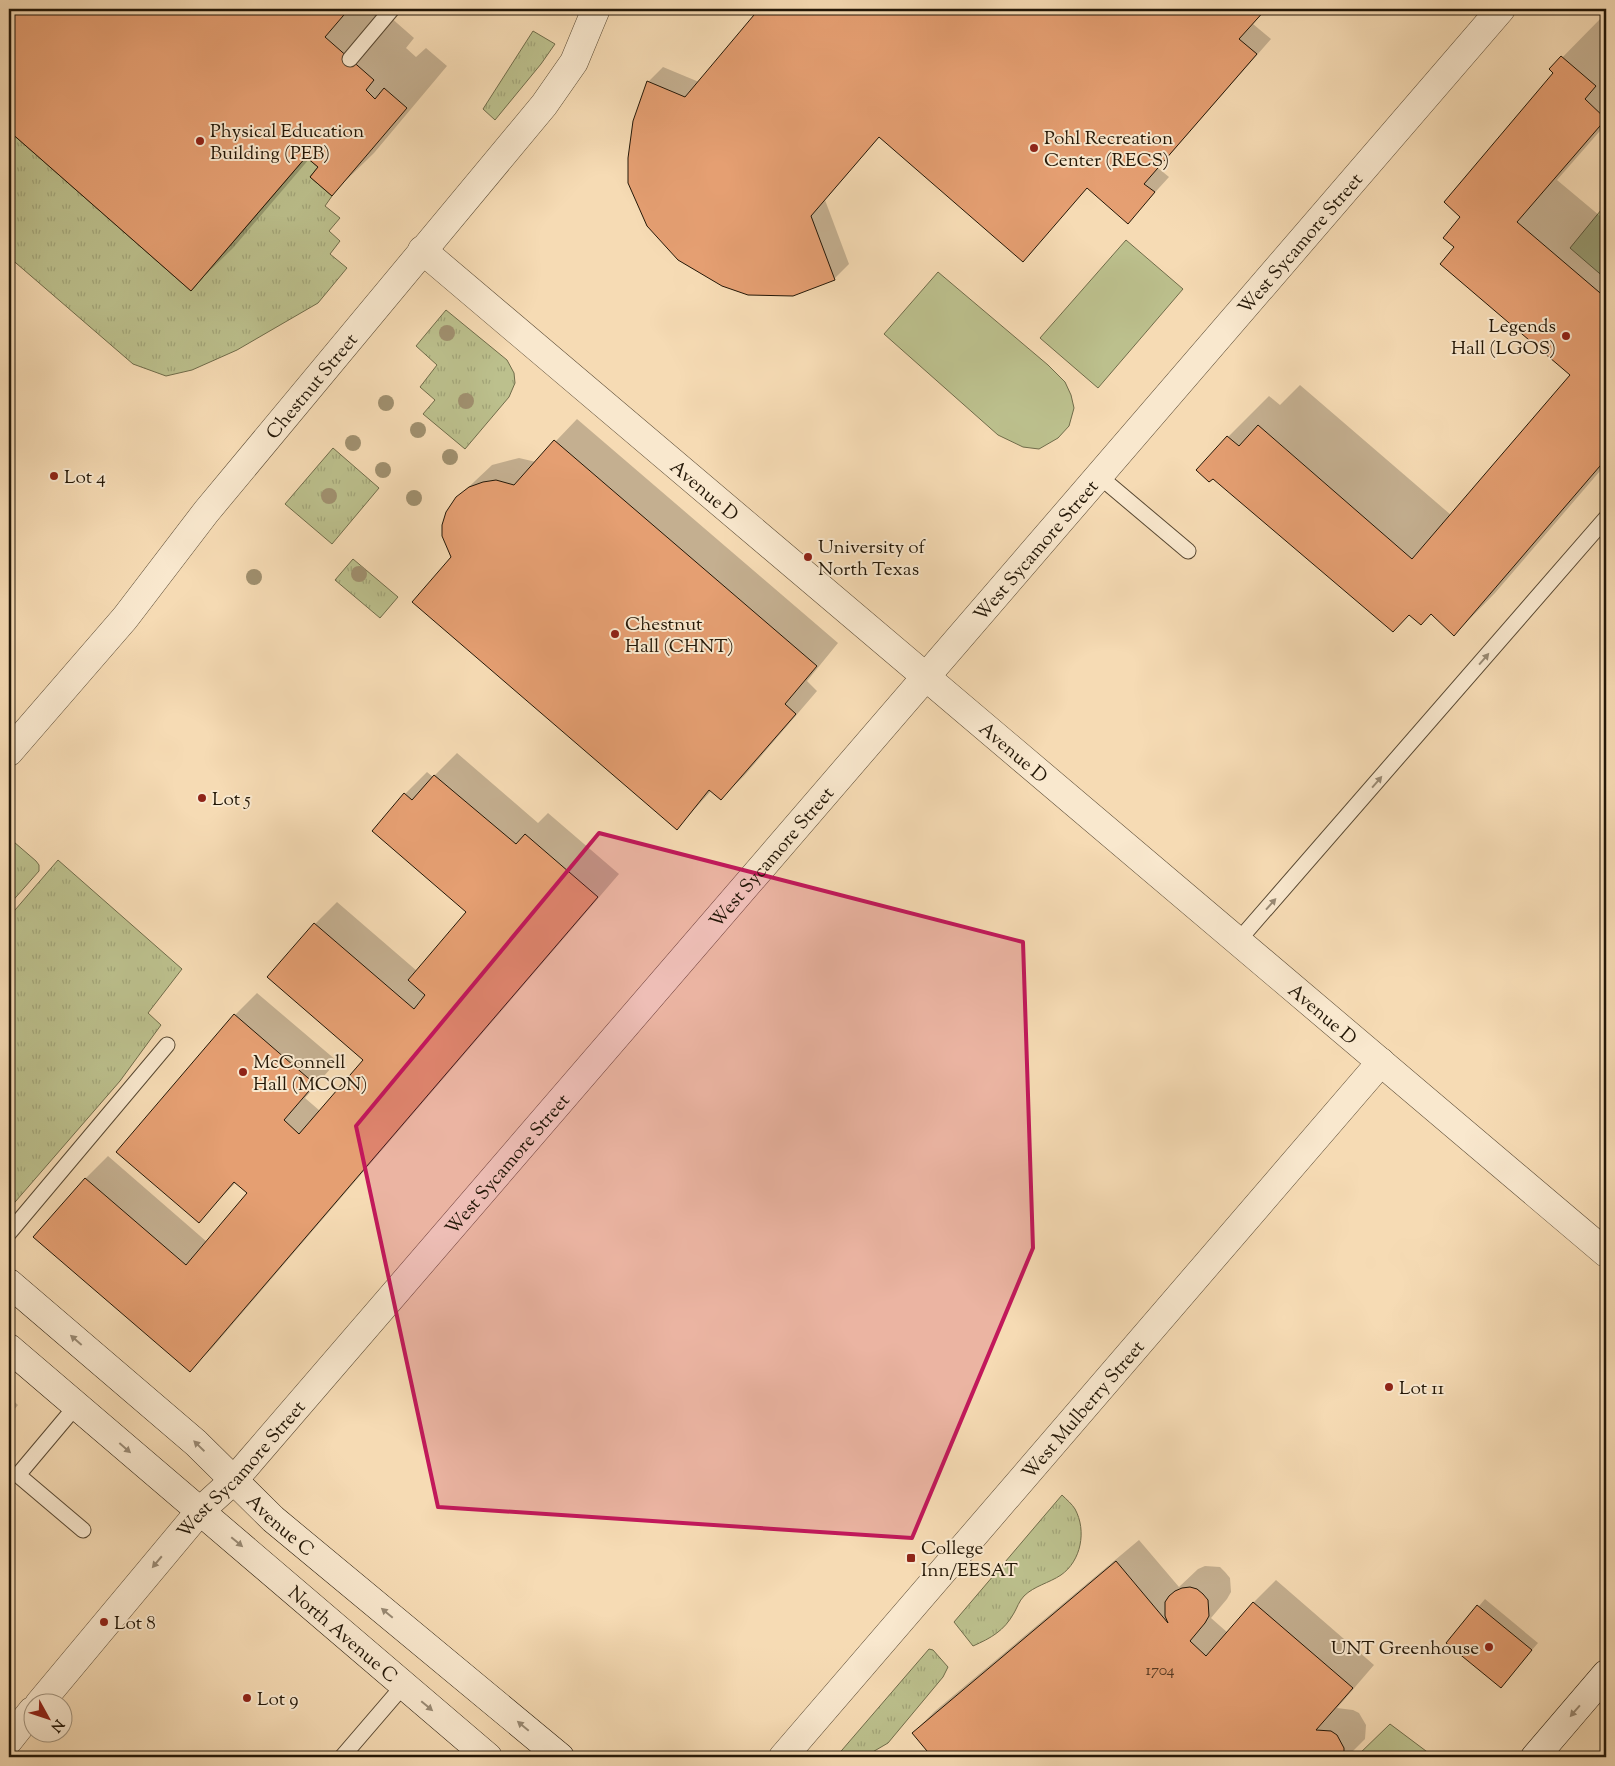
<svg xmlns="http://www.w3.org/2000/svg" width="1615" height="1766" viewBox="0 0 1615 1766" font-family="'Sorts Mill Goudy',serif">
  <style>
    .grass { fill: url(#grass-tufts); stroke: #706c4a }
    .garden { fill: #bcc08d; stroke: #706c4a }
    .shadow { fill: #0003 }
    .building { fill: #e59f72; stroke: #231707 }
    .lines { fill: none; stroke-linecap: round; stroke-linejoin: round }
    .lane-casing { stroke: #584832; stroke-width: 17 }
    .street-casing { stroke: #584832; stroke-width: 29 }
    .secondary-casing { stroke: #231707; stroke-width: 29 }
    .lane { stroke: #f9e8ce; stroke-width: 15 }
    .street { stroke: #f9e8ce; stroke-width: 28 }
    .secondary { stroke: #f9e8ce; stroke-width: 28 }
    .tree { fill: #a0906f }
    .oneway { fill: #998a74 }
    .marked { fill: #c2185b; fill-opacity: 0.2; stroke: #c2185b; stroke-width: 4; stroke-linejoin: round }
    .poi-dot { fill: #8f2418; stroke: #f9e8ce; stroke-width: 2 }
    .labels { text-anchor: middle; stroke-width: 4; stroke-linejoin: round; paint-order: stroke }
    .number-label { font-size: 16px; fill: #543922 }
    .poi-label { font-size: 19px; fill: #231707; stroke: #f9e8ce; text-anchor: start }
    .street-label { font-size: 19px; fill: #231707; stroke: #f9e8ce }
  </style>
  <defs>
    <pattern id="grass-tufts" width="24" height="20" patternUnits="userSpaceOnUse" patternTransform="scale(1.25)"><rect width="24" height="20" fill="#bcc08d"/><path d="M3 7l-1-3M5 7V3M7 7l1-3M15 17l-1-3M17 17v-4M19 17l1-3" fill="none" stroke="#a1a478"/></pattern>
  </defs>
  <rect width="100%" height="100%" fill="#f6dbb4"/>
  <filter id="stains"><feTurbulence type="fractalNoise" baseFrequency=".004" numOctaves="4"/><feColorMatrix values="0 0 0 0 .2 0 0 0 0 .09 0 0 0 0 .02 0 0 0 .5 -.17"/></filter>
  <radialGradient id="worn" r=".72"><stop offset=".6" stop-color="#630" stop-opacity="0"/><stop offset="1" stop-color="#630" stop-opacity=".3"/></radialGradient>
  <path class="grass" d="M 533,31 L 555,44 L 541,64 L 495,120 L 483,109 Z
    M 9,131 L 191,291 L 306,157 L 318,167 L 310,177 L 332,196 L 325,206 L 340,218 L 329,231 L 340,241 L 330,254 L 347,268 L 318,303 L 237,350 L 192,370 L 166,376 L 133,364 L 9,257 Z
    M 446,310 L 507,360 L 514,373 L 515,383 L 509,397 L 465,449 L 423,414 L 435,400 L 420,387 L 437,365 L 416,346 Z
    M 333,448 L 379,488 L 332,544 L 285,504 Z
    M 353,559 L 398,597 L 380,618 L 335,580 Z
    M 14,842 L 36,861 L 39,865 L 39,871 L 9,905 L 9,849 Z
    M 58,860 L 182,969 L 148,1013 L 161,1025 L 120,1081 L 9,1209 L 9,917 Z
    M 1062,1495 C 1067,1500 1072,1504 1075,1509 C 1087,1531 1081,1561 1061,1575 C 1049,1583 1034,1586 1024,1596 C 1019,1601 1017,1608 1014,1613 C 1004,1631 991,1638 973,1646 L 954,1622 Z
    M 929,1649 L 933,1650 L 948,1667 L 943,1677 L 888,1743 L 864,1757 L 836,1757 Z"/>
  <path class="garden" d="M 1606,204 L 1606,279 L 1570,248 Z
    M 1126,240 L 1183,289 L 1098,388 L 1040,338 Z
    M 938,272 L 1048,365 L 1065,382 L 1071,395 L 1074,408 L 1069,426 L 1058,438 L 1039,449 L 1023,447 L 998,435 L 884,334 Z
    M 1390,1724 L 1434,1757 L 1356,1757 Z"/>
  <path class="shadow" d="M 9,9 L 381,9 L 414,38 L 406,48 L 416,57 L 426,48 L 447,66 L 374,153 L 332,194 L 320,166 L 310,158 L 233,248 L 191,289 L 9,129 Z
    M 761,9 L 1266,9 L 1253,24 L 1271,39 L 1158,168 L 1169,177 L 1128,222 L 1088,187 L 1023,260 L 880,136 L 825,200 L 849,264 L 834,279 L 679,259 L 648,226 L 648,82 L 663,67 L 699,82 Z
    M 1603,16 L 1606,18 L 1606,124 L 1557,180 L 1606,221 L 1606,464 L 1495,593 L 1454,635 L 1432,613 L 1228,437 L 1269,396 L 1280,405 L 1300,385 L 1451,515 L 1572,375 L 1455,247 L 1462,216 L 1555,73 L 1551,69 Z
    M 577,419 L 838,643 L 807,681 L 817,691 L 744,776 L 721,798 L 711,791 L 677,828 L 453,558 L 457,498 L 492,465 L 519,458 L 536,462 Z
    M 457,753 L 538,823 L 548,813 L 619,874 L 212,1348 L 190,1370 L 35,1237 L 86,1178 L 108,1156 L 207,1242 L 249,1193 L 236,1182 L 199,1221 L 235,1015 L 257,993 L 337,1061 L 305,1098 L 320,1111 L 364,1059 L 315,924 L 337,902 L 417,971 L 468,912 L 405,794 L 427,772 L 433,777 Z
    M 9,1397 L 18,1405 L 9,1416 Z
    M 1139,1540 L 1179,1587 L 1198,1569 L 1205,1566 L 1220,1567 L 1225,1572 L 1230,1578 L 1231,1592 L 1227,1599 L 1211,1618 L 1228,1633 L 1254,1602 L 1276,1580 L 1374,1665 L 1337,1708 L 1353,1710 L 1359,1713 L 1366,1725 L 1365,1739 L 1347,1757 L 933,1757 L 913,1733 L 935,1711 Z
    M 1485,1599 L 1538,1643 L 1501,1686 L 1448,1643 Z"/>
  <path class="building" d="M 9,9 L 349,9 L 325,37 L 374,80 L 366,90 L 375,99 L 384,88 L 407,108 L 332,196 L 310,177 L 318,167 L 306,157 L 191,291 L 9,131 Z
    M 759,9 L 1266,9 L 1239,39 L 1257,54 L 1144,184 L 1155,192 L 1128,224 L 1087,188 L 1023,262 L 879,137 L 811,216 L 835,280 L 793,296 L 748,295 L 722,286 L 678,260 L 647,226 L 628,183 L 628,158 L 633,121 L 647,81 L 685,97 Z
    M 1561,56 L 1596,86 L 1585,99 L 1606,119 L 1517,222 L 1606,298 L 1606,459 L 1454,636 L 1431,614 L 1421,625 L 1409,615 L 1393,632 L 1213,479 L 1209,482 L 1196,470 L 1227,436 L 1239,446 L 1258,425 L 1412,559 L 1570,375 L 1440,264 L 1454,247 L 1443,238 L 1460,217 L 1444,202 L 1553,73 L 1549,69 Z
    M 554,440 L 817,666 L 785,704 L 796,714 L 721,800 L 709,790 L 677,830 L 412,602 L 451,557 L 442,536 L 442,525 L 446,512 L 456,497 L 469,487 L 483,482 L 496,480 L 514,485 Z
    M 434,775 L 516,844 L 525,834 L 598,897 L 190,1372 L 33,1237 L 85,1178 L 186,1265 L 247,1193 L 234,1182 L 199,1223 L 116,1152 L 234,1014 L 315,1084 L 284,1120 L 299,1134 L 363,1060 L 267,977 L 314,923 L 414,1009 L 425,995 L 408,980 L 466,912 L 372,831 L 404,793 L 412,800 Z
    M 1116,1561 L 1168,1623 L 1165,1616 L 1165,1602 L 1169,1596 L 1175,1591 L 1182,1588 L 1190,1587 L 1197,1589 L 1203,1594 L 1208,1600 L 1209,1616 L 1205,1623 L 1190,1641 L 1206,1656 L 1253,1602 L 1353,1688 L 1316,1730 L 1331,1731 L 1337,1735 L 1344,1748 L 1344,1757 L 932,1757 L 912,1733 Z
    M 1477,1605 L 1532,1650 L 1501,1688 L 1446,1643 Z"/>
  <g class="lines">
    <defs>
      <path id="lane" d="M 350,59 L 392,9
        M 1099,476 L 1188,551
        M 1238,941 L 1606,518
        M 9,1233 L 167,1045
        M 76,1406 L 18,1475 L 83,1530
        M 342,1757 L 403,1686"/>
      <g id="street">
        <path id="s1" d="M 422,250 L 1606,1253"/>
        <path id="s2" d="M 9,752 L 125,618 L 206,512 L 544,105 L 574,62 L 596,9"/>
        <path id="s3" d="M 39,1704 L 200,1511 L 234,1480 L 252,1459 L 1501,9"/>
        <path d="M 9,1740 L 32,1711"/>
        <path id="s4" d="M 783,1757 L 1381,1062"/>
      </g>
      <g id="secondary">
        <path id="s5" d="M 9,1283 L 196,1443 L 273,1519 L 560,1757"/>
        <path id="s6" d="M 9,1348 L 488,1757"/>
        <path d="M 1535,1757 L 1606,1674"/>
      </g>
    </defs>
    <use href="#lane" class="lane-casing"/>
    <use href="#street" class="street-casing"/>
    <use href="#secondary" class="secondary-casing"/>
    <use href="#lane" class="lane"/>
    <use href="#street" class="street"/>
    <use href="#secondary" class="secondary"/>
  </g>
  <g class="tree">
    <circle cx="447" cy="333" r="8"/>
    <circle cx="466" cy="401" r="8"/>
    <circle cx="386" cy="403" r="8"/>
    <circle cx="418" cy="430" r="8"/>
    <circle cx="353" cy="443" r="8"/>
    <circle cx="450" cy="457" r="8"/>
    <circle cx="383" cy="470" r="8"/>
    <circle cx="329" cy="496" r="8"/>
    <circle cx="414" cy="498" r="8"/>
    <circle cx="359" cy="574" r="8"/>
    <circle cx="254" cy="577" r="8"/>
  </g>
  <defs><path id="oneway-solid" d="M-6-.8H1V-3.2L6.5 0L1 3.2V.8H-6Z" transform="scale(1.25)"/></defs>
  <g class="oneway">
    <use href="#oneway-solid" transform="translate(1484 659) rotate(-49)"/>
    <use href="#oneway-solid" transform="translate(1377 782) rotate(-49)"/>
    <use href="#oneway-solid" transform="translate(1271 904) rotate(-48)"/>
    <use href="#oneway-solid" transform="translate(76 1340) rotate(-139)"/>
    <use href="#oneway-solid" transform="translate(199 1446) rotate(-136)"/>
    <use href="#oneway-solid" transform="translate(125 1448) rotate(41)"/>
    <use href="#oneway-solid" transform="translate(237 1542) rotate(40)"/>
    <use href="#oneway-solid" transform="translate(157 1562) rotate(130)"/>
    <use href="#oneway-solid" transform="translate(387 1613) rotate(-140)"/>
    <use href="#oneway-solid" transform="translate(427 1706) rotate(40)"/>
    <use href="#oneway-solid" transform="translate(1575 1711) rotate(131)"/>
    <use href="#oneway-solid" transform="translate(523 1726) rotate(-140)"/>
  </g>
  <path class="marked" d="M 599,833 L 1023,942 L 1033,1248 L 912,1538 L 438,1507 L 356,1126 Z"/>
  <g class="poi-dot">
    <circle cx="200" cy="141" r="5"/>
    <circle cx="1034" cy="148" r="5"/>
    <circle cx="1566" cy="336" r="5"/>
    <circle cx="54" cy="476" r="5"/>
    <circle cx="808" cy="557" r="5"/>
    <circle cx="615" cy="634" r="5"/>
    <circle cx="202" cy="798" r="5"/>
    <circle cx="243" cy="1072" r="5"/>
    <circle cx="1389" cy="1387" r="5"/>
    <rect x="906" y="1553" width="10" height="10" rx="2.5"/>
    <circle cx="104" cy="1622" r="5"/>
    <circle cx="1489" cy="1647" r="5"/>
    <circle cx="247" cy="1698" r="5"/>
  </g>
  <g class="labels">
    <g class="number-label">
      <text x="1160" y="1675">1704</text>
    </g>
    <g class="poi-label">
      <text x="210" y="137">Physical Education<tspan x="210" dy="22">Building (PEB)</tspan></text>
      <text x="1044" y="144">Pohl Recreation<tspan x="1044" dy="22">Center (RECS)</tspan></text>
      <text x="1556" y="332" text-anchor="end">Legends<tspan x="1556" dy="22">Hall (LGOS)</tspan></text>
      <text x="64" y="483">Lot 4</text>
      <text x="818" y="553">University of<tspan x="818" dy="22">North Texas</tspan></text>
      <text x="625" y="630">Chestnut<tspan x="625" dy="22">Hall (CHNT)</tspan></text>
      <text x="212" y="805">Lot 5</text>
      <text x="253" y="1068">McConnell<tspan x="253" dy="22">Hall (MCON)</tspan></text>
      <text x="1399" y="1394">Lot 11</text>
      <text x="921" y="1554">College<tspan x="921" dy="22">Inn/EESAT</tspan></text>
      <text x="114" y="1629">Lot 8</text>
      <text x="1479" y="1654" text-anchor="end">UNT Greenhouse</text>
      <text x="257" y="1705">Lot 9</text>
    </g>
    <g class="street-label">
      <text dy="7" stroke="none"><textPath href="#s3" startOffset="1930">West Sycamore Street</textPath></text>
      <text dy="7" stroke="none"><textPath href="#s2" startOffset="475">Chestnut Street</textPath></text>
      <text dy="7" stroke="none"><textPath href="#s1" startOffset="371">Avenue D</textPath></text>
      <text dy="7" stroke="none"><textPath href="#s3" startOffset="1525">West Sycamore Street</textPath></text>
      <text dy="7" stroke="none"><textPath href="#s1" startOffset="776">Avenue D</textPath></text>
      <text dy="7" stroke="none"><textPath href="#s3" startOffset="1120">West Sycamore Street</textPath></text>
      <text dy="7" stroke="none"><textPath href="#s1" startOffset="1181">Avenue D</textPath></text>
      <text dy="7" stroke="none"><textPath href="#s3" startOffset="715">West Sycamore Street</textPath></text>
      <text dy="7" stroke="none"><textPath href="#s4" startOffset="459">West Mulberry Street</textPath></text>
      <text dy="7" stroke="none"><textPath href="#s3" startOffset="310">West Sycamore Street</textPath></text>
      <text dy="7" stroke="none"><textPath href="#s5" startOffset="364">Avenue C</textPath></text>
      <text dy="7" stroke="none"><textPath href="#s6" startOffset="440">North Avenue C</textPath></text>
    </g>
  </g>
  <rect width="1615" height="1766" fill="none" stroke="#f6dbb4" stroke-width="30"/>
  <rect x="10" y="10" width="1595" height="1746" fill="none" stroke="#231707" stroke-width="2.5"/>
  <rect x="15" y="15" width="1585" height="1736" fill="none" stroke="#231707"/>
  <g transform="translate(48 1718) rotate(130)"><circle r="24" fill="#f9e8ce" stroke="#a3947e"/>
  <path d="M0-4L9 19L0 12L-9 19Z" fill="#8f2418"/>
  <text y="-8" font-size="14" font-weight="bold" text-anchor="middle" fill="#231707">N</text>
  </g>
  <rect width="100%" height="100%" filter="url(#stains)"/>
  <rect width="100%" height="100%" fill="url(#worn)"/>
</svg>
